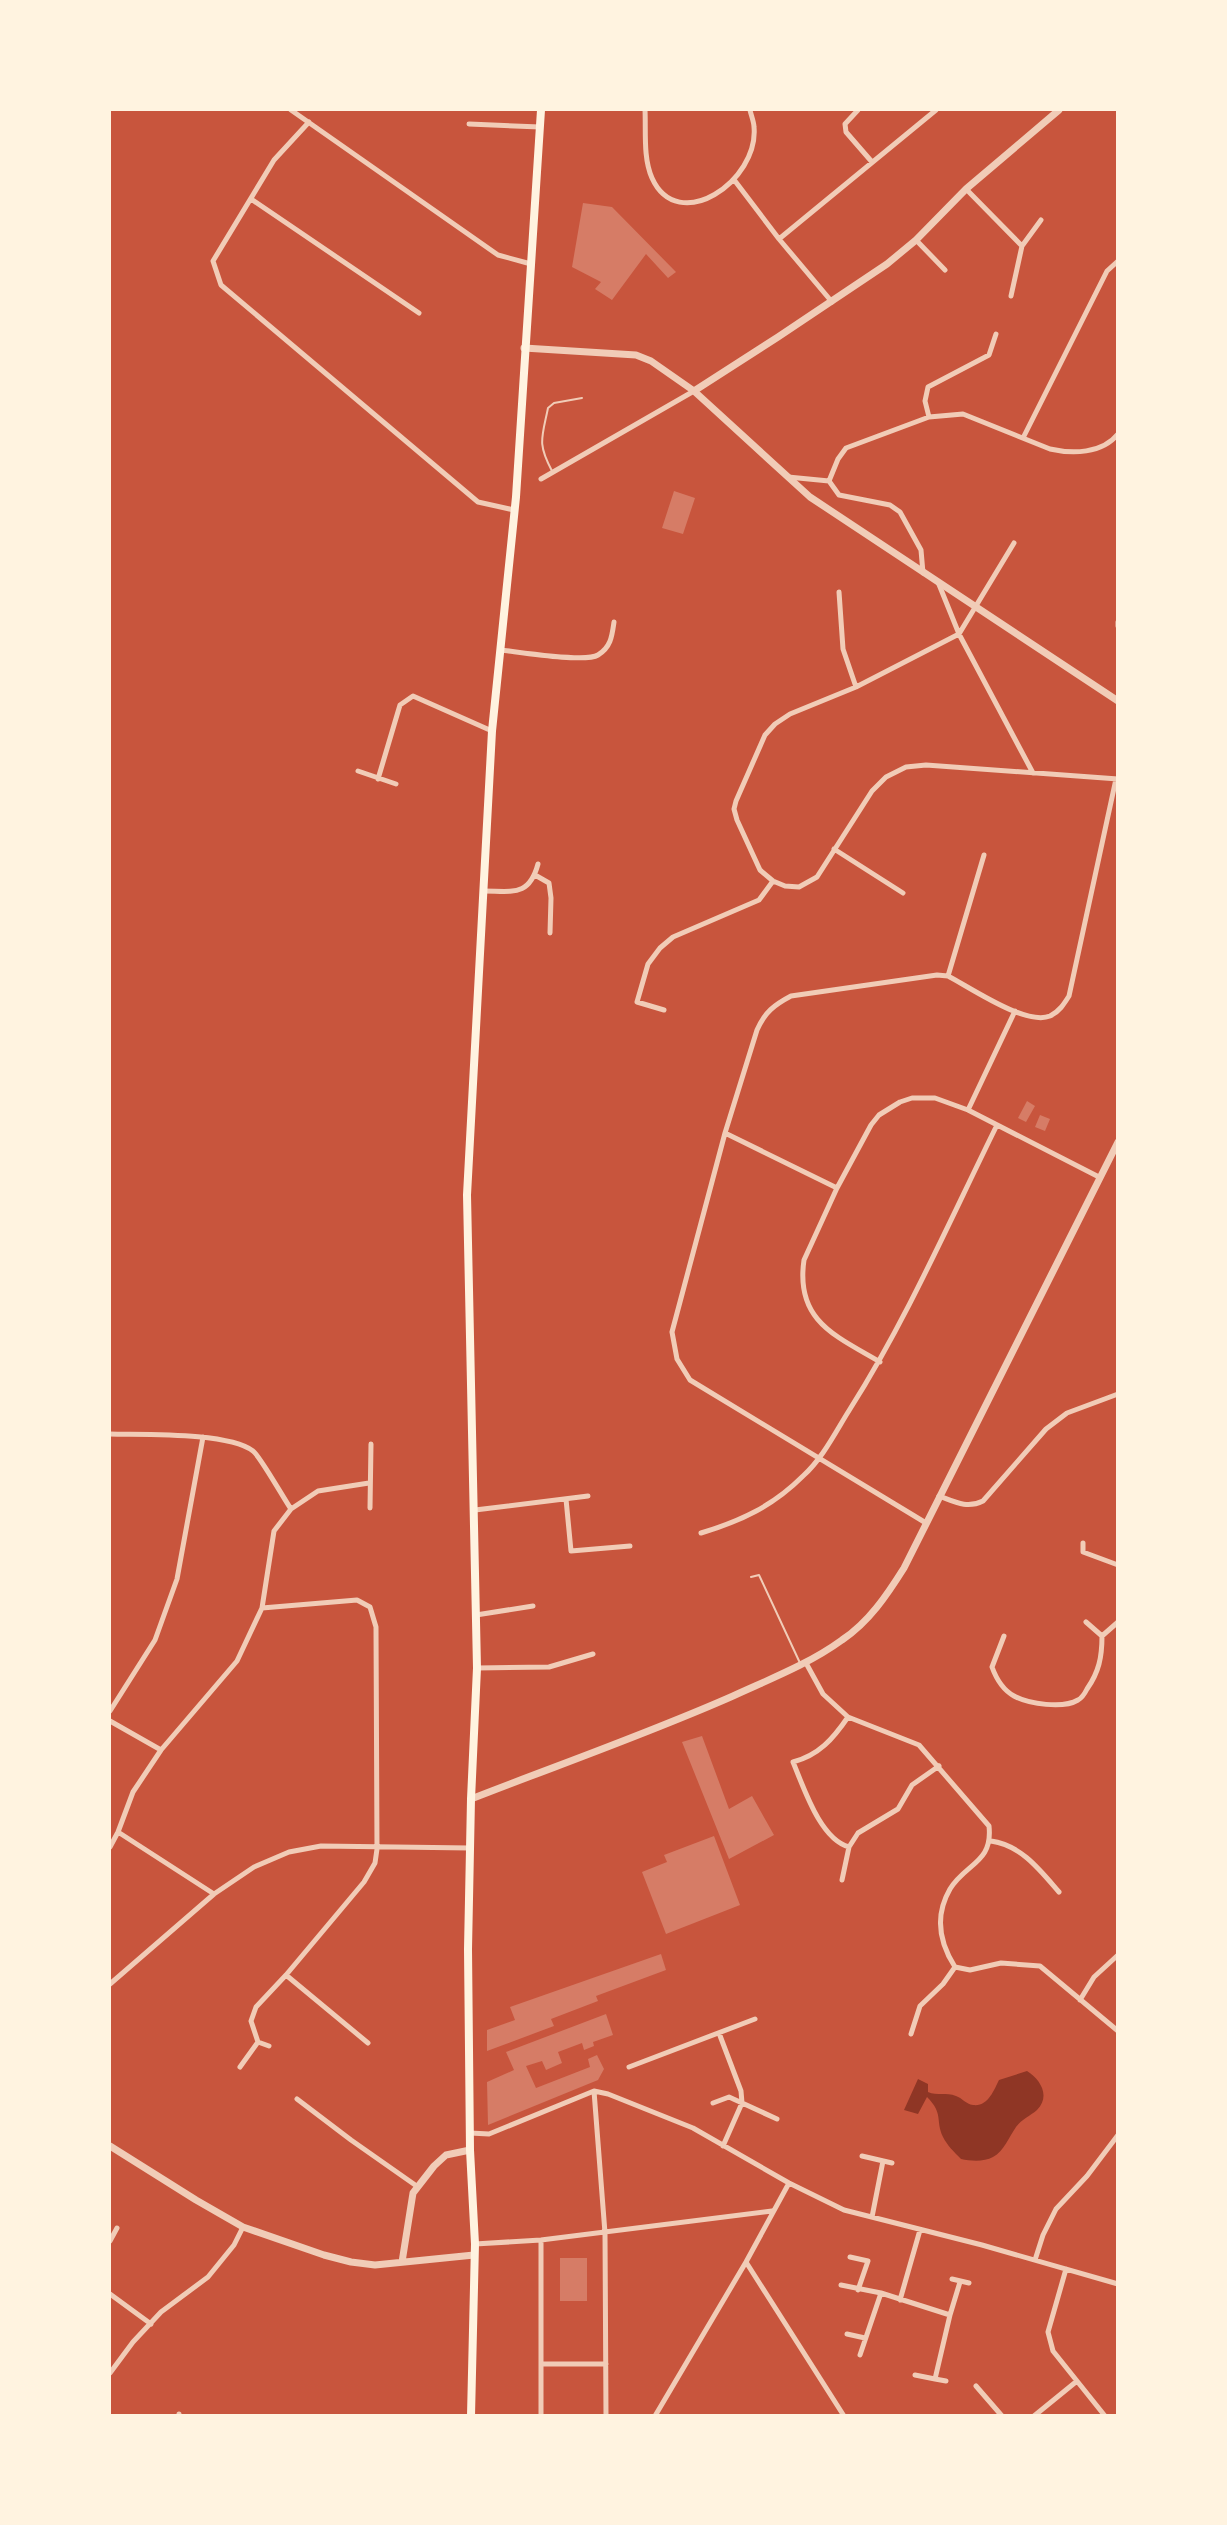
<svg xmlns="http://www.w3.org/2000/svg" width="1227" height="2525" viewBox="0 0 1227 2525" font-family="'Golos Text',sans-serif">
  <style>
    .water { fill: #8f3625 }
    .building { fill: #d67c66 }
    .lines { fill: none; stroke-linecap: round; stroke-linejoin: round }
    .service { stroke: #f1ccb7; stroke-width: 2 }
    .minor { stroke: #f1ccb7; stroke-width: 5 }
    .tertiary { stroke: #f1ccb7; stroke-width: 7 }
    .trunk { stroke: #fff3e0; stroke-width: 8 }
  </style>
  <rect width="100%" height="100%" fill="#c8553d"/>
  <path class="water" d="M 1027,2071 C 1040,2079 1051,2096 1037,2110 C 1030,2116 1022,2119 1016,2127 C 1009,2137 1004,2151 993,2157 C 984,2162 971,2161 961,2159 C 954,2152 947,2145 943,2137 C 935,2120 944,2114 927,2097 L 918,2114 L 904,2110 L 918,2079 L 928,2084 L 928,2092 C 937,2096 946,2092 956,2096 C 962,2098 966,2104 973,2105 C 988,2107 994,2090 999,2080 Z"/>
  <path class="building" d="M 583,203 L 612,207 L 676,272 L 668,278 L 646,254 L 612,300 L 595,289 L 601,282 L 572,267 Z
    M 674,491 L 695,498 L 683,534 L 662,528 Z
    M 1027,1101 L 1035,1106 L 1026,1122 L 1018,1118 Z
    M 1040,1115 L 1050,1119 L 1045,1131 L 1035,1127 Z
    M 702,1736 L 729,1809 L 752,1796 L 774,1835 L 729,1859 L 682,1742 Z
    M 714,1836 L 740,1905 L 666,1934 L 642,1872 L 667,1862 L 664,1855 Z
    M 661,1954 L 666,1970 L 596,1996 L 598,2001 L 551,2019 L 554,2026 L 487,2051 L 487,2030 L 515,2020 L 510,2007 Z
    M 606,2014 L 613,2035 L 593,2042 L 594,2046 L 584,2050 L 582,2043 L 558,2052 L 562,2063 L 546,2070 L 542,2061 L 526,2066 L 536,2088 L 590,2067 L 588,2059 L 597,2055 L 604,2069 L 598,2080 L 488,2125 L 487,2082 L 514,2070 L 506,2052 Z
    M 560,2258 L 587,2258 L 587,2301 L 560,2301 Z"/>
  <g class="lines">
    <path class="service" d="M 552,471 C 537,443 542,438 548,408 L 554,403 L 582,398
      M 751,1577 L 759,1575 L 800,1663"/>
    <path class="minor" d="M 291,110 L 498,255 L 531,264
      M 645,110 C 646,131 643,158 652,178 C 678,236 759,181 754,127 C 754,122 751,115 750,110
      M 858,110 L 845,124 L 846,132 L 872,162
      M 309,122 L 274,160 L 213,261 L 221,285 L 478,502 L 514,510
      M 469,124 L 540,127
      M 735,181 L 779,239 L 832,302
      M 966,189 L 1022,246
      M 251,199 L 419,313
      M 779,239 L 936,110
      M 916,240 L 945,270
      M 1011,296 L 1022,246 L 1041,220
      M 929,417 L 925,401 L 928,387 L 989,355 L 996,334
      M 1023,438 L 1107,271 L 1118,261
      M 788,477 L 829,481 L 839,495 L 890,505 L 900,512 L 921,550 L 923,573
      M 541,479 L 694,391
      M 829,481 L 838,459 L 846,448 L 929,417 L 963,414 L 1050,449 C 1072,454 1102,454 1118,434
      M 1014,543 L 959,634 L 856,687 L 790,714 L 775,724 L 765,735 L 736,801 L 734,809 L 737,820 L 760,870 L 773,881 L 785,886 L 799,887 L 817,877 L 872,791 L 886,777 L 906,767 L 926,765 L 1118,779
      M 938,582 L 959,634 L 1033,773
      M 839,592 L 843,649 L 856,687
      M 1118,622 L 1118,626
      M 501,650 C 519,652 585,663 598,655 C 611,647 612,636 614,622
      M 358,771 L 396,784
      M 378,779 L 400,705 L 413,696 L 492,731
      M 834,849 L 903,893
      M 535,875 L 549,883 L 551,898 L 550,933
      M 483,891 C 513,891 529,897 538,864
      M 948,976 L 984,855
      M 664,1010 L 637,1002 L 648,964 L 660,948 L 673,937 L 759,900 L 773,881
      M 968,1110 L 1015,1011
      M 725,1133 L 837,1188
      M 880,1362 C 836,1336 795,1321 804,1260 L 837,1188 L 871,1125 L 879,1115 L 900,1102 L 912,1098 L 935,1098 L 968,1110 L 1099,1177
      M 110,1434 C 142,1435 228,1432 253,1451 C 260,1456 284,1499 291,1509
      M 939,1496 C 955,1502 967,1509 983,1501 L 1046,1429 L 1067,1413 L 1118,1394
      M 566,1499 L 571,1551 L 630,1546
      M 370,1508 L 371,1444
      M 475,1510 L 588,1496
      M 926,1523 L 690,1380 L 677,1359 L 672,1332 L 725,1133 L 757,1030 C 765,1012 774,1005 791,996 L 937,975 L 948,976 C 971,988 1026,1026 1050,1016 C 1059,1012 1064,1004 1069,996 L 1116,779
      M 701,1533 C 741,1521 773,1506 803,1476 C 823,1458 836,1431 850,1409 C 907,1319 950,1220 997,1125
      M 1083,1543 L 1083,1552 L 1118,1565
      M 262,1608 L 357,1600 L 370,1607 L 376,1627 L 377,1849 L 375,1863 L 364,1882 L 286,1975 L 256,2007 L 251,2021 L 258,2042 L 269,2046
      M 476,1615 L 533,1606
      M 1086,1622 L 1102,1636
      M 1004,1636 L 992,1667 C 996,1678 1003,1690 1014,1696 C 1029,1704 1063,1709 1078,1700 C 1082,1698 1085,1693 1087,1689 C 1099,1672 1102,1657 1102,1636 L 1118,1622
      M 806,1663 L 823,1694 L 848,1717 L 919,1745 L 989,1826 C 993,1863 966,1863 950,1889 C 935,1915 939,1942 955,1967 L 970,1970 L 1001,1963 L 1040,1966 L 1118,2031
      M 477,1668 L 549,1667 L 593,1654
      M 110,1711 L 155,1640 L 177,1579 L 203,1437
      M 848,1717 C 833,1739 819,1755 793,1762 C 804,1788 820,1839 849,1847
      M 110,1721 L 161,1750
      M 118,1832 L 214,1894
      M 991,1841 C 1021,1845 1040,1870 1059,1892
      M 110,1847 L 118,1832 L 133,1792 L 161,1750 L 237,1661 L 262,1608 L 274,1531 L 291,1509 L 318,1491 L 369,1483
      M 842,1880 L 849,1847 L 858,1833 L 898,1809 L 912,1785 L 939,1766
      M 286,1975 L 368,2043
      M 110,1984 L 214,1894 L 254,1867 L 289,1852 L 321,1846 L 470,1848
      M 1080,2000 L 1094,1977 L 1118,1955
      M 719,2033 L 741,2091 L 742,2103 L 723,2146
      M 911,2034 L 920,2006 L 943,1984 L 955,1967
      M 240,2067 L 258,2042
      M 629,2067 L 755,2019
      M 594,2091 L 605,2233 L 606,2416
      M 297,2099 L 351,2140 L 418,2187
      M 713,2103 L 729,2097 L 777,2119
      M 470,2133 L 489,2134 L 594,2091 L 608,2094 L 693,2128 L 789,2183 L 844,2210 L 982,2245 L 1118,2284
      M 862,2156 L 892,2163
      M 872,2217 L 883,2161
      M 541,2240 L 541,2416
      M 110,2241 L 117,2228
      M 475,2244 L 541,2240 L 772,2211
      M 850,2257 L 868,2261 L 858,2290
      M 1035,2260 L 1043,2235 L 1056,2209 L 1087,2176 L 1118,2135
      M 746,2262 L 844,2416
      M 1066,2269 L 1048,2332 L 1053,2351 L 1105,2416
      M 952,2279 L 969,2283
      M 841,2285 L 881,2293 L 950,2315
      M 110,2294 L 151,2324
      M 900,2300 L 920,2230
      M 847,2334 L 865,2338
      M 860,2355 L 881,2293
      M 542,2364 L 606,2364
      M 110,2373 L 133,2342 L 161,2312 L 208,2277 L 234,2245 L 243,2227
      M 915,2375 L 935,2379 L 950,2315 L 960,2282
      M 935,2379 L 946,2381
      M 976,2386 L 1002,2416
      M 179,2416 L 179,2414
      M 655,2416 L 746,2262 L 789,2183
      M 1034,2416 L 1077,2381"/>
    <path class="tertiary" d="M 524,348 L 636,355 L 651,361 L 694,391 L 810,497 L 1118,701
      M 694,391 L 778,337 L 887,264 L 916,240 L 966,189 L 1059,110
      M 471,1799 C 558,1765 647,1734 733,1696 C 770,1679 809,1664 842,1640 C 869,1622 887,1595 904,1568 L 1118,1142
      M 110,2146 L 196,2200 L 243,2227 L 324,2255 L 351,2262 L 375,2265 L 474,2255
      M 402,2262 L 413,2193 L 434,2166 L 446,2155 L 470,2150"/>
    <path class="trunk" d="M 471,2416 L 475,2244 L 470,2150 L 468,1949 L 471,1799 L 477,1668 L 467,1195 L 492,731 L 516,497 L 541,110"/>
  </g>
  <rect width="1227" height="2525" fill="none" stroke="#fff3e0" stroke-width="222"/>
</svg>
